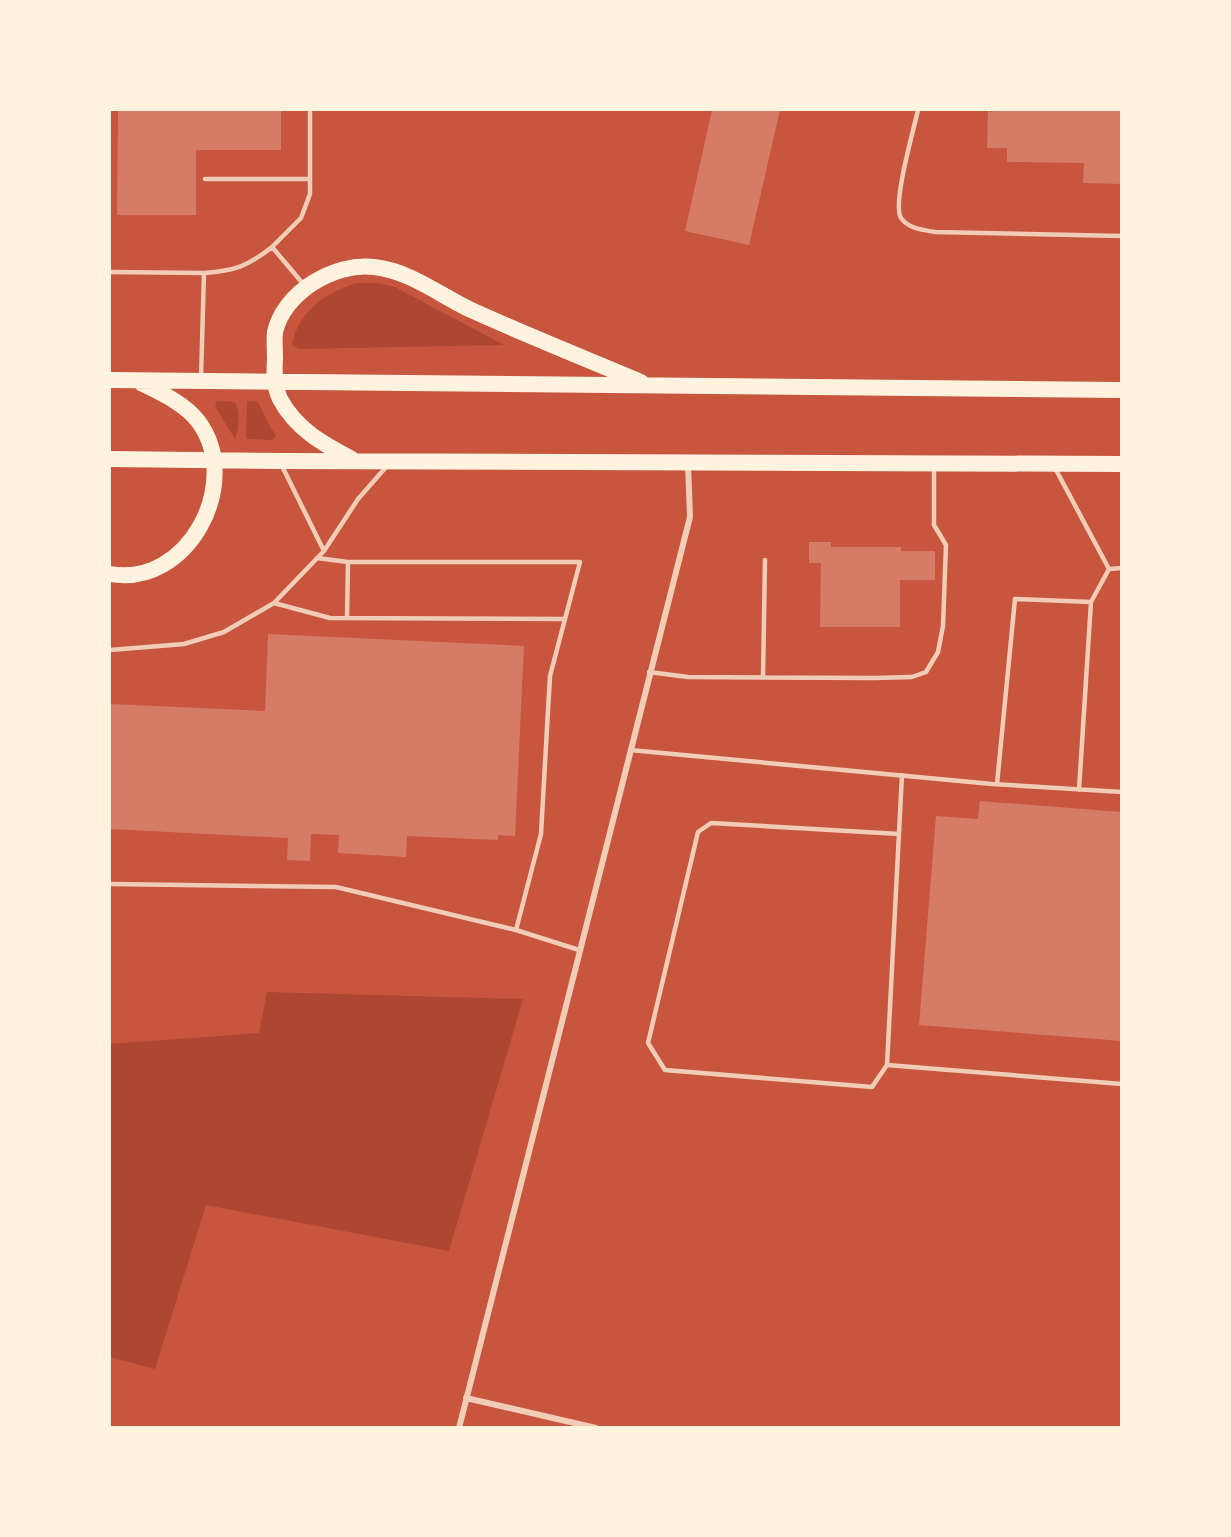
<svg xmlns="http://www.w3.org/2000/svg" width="1231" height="1537" viewBox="0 0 1231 1537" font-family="'Golos Text',sans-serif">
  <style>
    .green { fill: #ae4732 }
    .building { fill: #d67c66 }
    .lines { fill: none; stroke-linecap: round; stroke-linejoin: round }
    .service { stroke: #f1ccb7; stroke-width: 4.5 }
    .minor { stroke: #f1ccb7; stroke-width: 6 }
    .trunk { stroke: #fff3e0; stroke-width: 16 }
  </style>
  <rect width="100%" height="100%" fill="#c8553d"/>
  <path class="green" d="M 356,283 L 377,283 L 395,287 L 504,345 L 299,349 L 292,345 C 298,311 326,293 356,283 Z
    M 217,401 L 235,402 C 240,411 239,430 235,439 L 215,406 Z
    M 247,401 L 258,402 L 270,426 L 276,435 L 273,440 L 246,439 Z
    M 267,992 L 523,999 L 449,1251 L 206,1205 L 155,1369 L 110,1357 L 110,1044 L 259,1033 Z"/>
  <path class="building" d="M 118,110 L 281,110 L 281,150 L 196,150 L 196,215 L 117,215 Z
    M 712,110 L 780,110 L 749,245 L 685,231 Z
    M 993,110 L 1122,110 L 1122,184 L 1083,183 L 1084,163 L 1007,162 L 1007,148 L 987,148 L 988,111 L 992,112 Z
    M 809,542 L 831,542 L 831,547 L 901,547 L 901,551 L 935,551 L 935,580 L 900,580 L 900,627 L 820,627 L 821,563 L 809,563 Z
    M 268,634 L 524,646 L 515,836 L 498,835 L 498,840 L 407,836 L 406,857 L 338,853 L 339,835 L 311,834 L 310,861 L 287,860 L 288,838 L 110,829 L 110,704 L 265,711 Z
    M 980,801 L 1122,812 L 1122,1041 L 919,1025 L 936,816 L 978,819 Z"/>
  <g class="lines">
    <path class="service" d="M 918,110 C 914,129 892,204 901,218 C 909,229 923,230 935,232 L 1122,236
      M 205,179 L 310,179
      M 110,272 L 204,273 L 201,378
      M 204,273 C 235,271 248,266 272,247
      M 305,286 L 272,247 L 301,218 L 310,194 L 310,110
      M 281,464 L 324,551
      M 1055,468 L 1109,569
      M 317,558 L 348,562 L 580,562 L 550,676 L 541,834 L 516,930
      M 1109,569 L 1122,568
      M 274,603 L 330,618 L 564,619
      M 347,618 L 348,562
      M 110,650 L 184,644 L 224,632 L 274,603 L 324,551 L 358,499 L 387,466
      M 649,672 L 688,677 L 875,678 L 912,677 L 926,672 L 938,652 L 943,626 L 946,545 L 934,525 L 934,468
      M 763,677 L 765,560
      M 630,750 L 992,784 L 1122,792
      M 997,784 L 1015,599 L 1091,602 L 1109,569
      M 1079,790 L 1091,602
      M 899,834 L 711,823 L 698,832 L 648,1043 L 665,1070 L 872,1087 L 887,1065 L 902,775
      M 110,884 L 336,887 L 516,930 L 579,950
      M 887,1065 L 1122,1084"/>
    <path class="minor" d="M 466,1398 L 596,1428
      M 459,1428 L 690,517 L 688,464"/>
    <path class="trunk" d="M 110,380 L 1122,390
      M 110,459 L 280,461 L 1122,464
      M 352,459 C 323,444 296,429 280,399 C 274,386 274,373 275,359 C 275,351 274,340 275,332 C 284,292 335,262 374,267 C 410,271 438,294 469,309 C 526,335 584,358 641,382
      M 110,574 C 188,588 244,482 198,421 C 184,403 161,393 141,383"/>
  </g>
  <rect width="1231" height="1537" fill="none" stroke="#fff3e0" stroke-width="222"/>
</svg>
